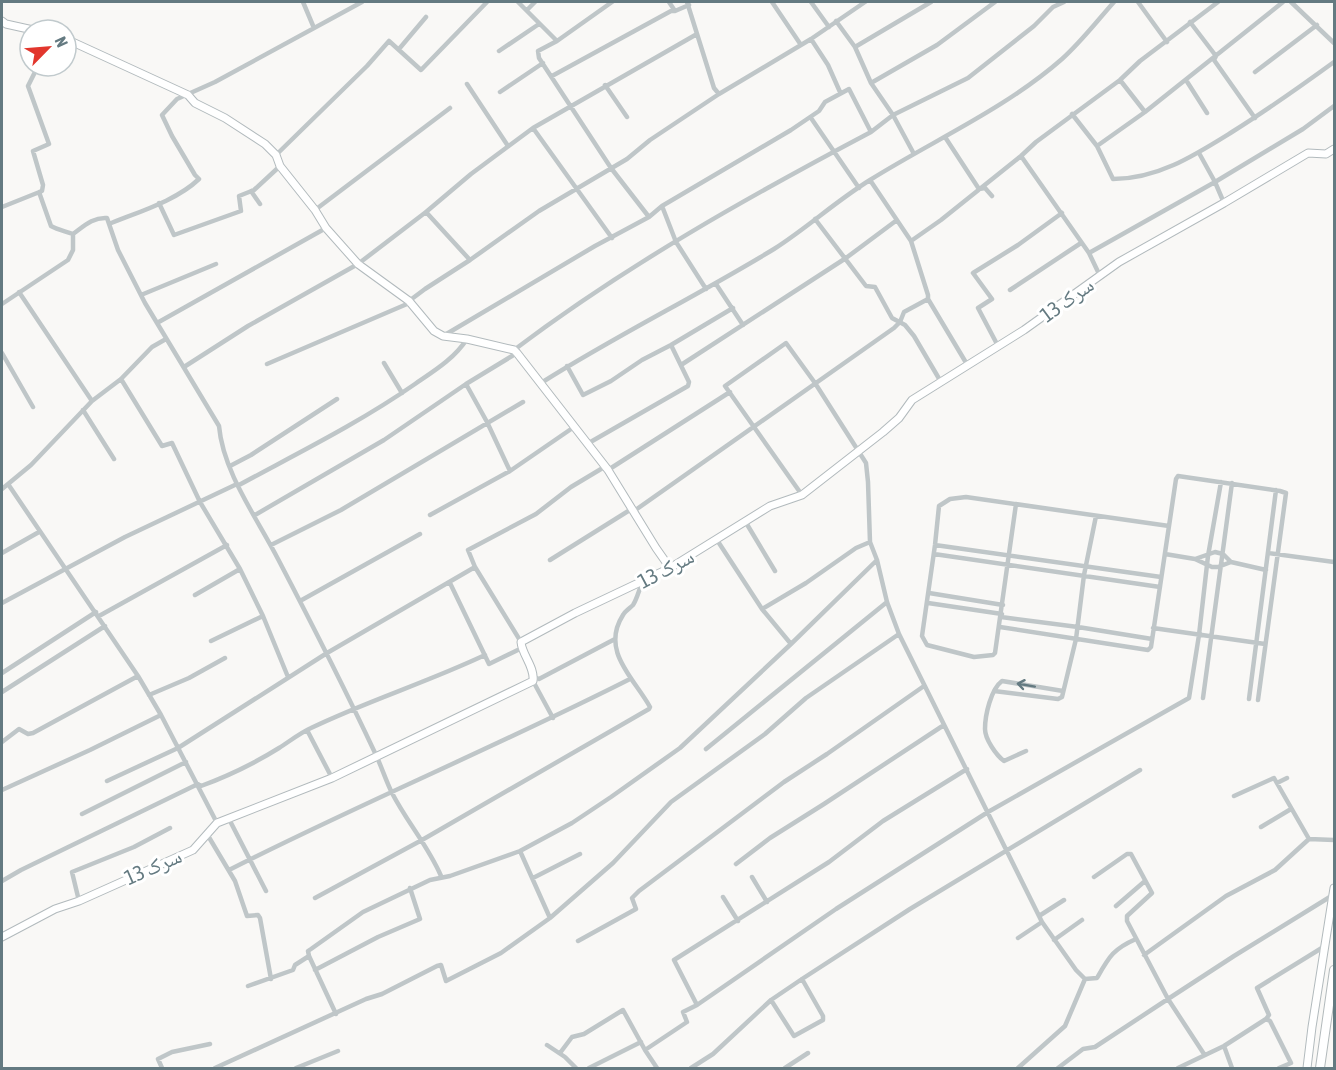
<svg xmlns="http://www.w3.org/2000/svg" width="1336" height="1070" viewBox="0 0 1336 1070" font-family="'Asap Condensed','Noto Naskh Arabic',sans-serif">
  <style>
    .lines { fill: none; stroke-linecap: round; stroke-linejoin: round }
    .secondary-casing { stroke: #b2babd; stroke-width: 9 }
    .primary-casing { stroke: #b3babc; stroke-width: 10 }
    .street { stroke: #bfc6c8; stroke-width: 4.5 }
    .secondary { stroke: #fff; stroke-width: 7 }
    .primary { stroke: #fff; stroke-width: 8 }
    .oneway { stroke: #647a81 }
    .labels { text-anchor: middle; stroke-width: 6; stroke-linejoin: round; paint-order: stroke }
    .street-label { font-size: 21px; fill: #647a81; stroke: #fff }
  </style>
  <rect width="100%" height="100%" fill="#f9f8f6"/>
  <g class="lines">
    <defs>
      <path id="secondary" d="M 2,21 L 6,24 L 33,30
        M 66,39 L 188,95 L 195,103 L 225,118 L 265,144 L 276,155 L 280,166 L 315,210 L 326,228 L 358,264 L 409,301 L 434,331 L 443,336 L 467,339 L 514,350 L 517,353 L 608,470 L 656,548 L 670,568
        M 2,937 L 55,909 L 79,901 L 193,850 L 217,823 L 332,778 L 533,681 C 535,667 522,655 521,642 L 575,613 L 670,568 L 770,506 L 802,495 L 883,432 L 899,418 L 912,400 L 1024,330 L 1119,262 L 1224,203 L 1308,153 L 1326,154 L 1334,149
        M 1307,1068 L 1312,1027 L 1334,888"/>
      <path id="primary" d="M 1320,1068 L 1334,970"/>
    </defs>
    <use href="#secondary" class="secondary-casing"/>
    <use href="#primary" class="primary-casing"/>
    <path class="street" d="M 303,2 L 314,28
      M 518,2 L 557,41
      M 612,2 L 557,41 L 538,51 L 539,58 L 611,168 L 649,217
      M 669,2 L 675,11 L 689,5
      M 687,2 L 714,88 L 719,94
      M 772,2 L 801,45
      M 811,2 L 829,27
      M 1138,2 L 1167,42
      M 1291,2 L 1334,43
      M 527,10 L 535,2
      M 836,21 L 855,47 L 871,83 L 893,115 L 914,154
      M 1190,22 L 1216,56 L 1214,60 L 1255,118
      M 811,39 L 828,65 L 840,92
      M 855,47 L 931,2
      M 399,49 L 426,17
      M 499,51 L 539,24
      M 1255,72 L 1317,25
      M 552,76 L 671,11 L 675,11
      M 1120,80 L 1145,112
      M 1186,80 L 1207,113
      M 871,83 L 937,45 L 995,2
      M 467,84 L 508,146
      M 605,85 L 627,117
      M 500,92 L 543,63
      M 1072,114 L 1097,146 L 1113,179 C 1158,179 1195,155 1232,132 C 1267,110 1301,86 1334,62
      M 811,118 L 859,188
      M 533,128 L 612,238
      M 945,137 L 979,189 L 985,188 L 992,196
      M 1097,146 L 1145,112 L 1283,2
      M 1199,153 L 1215,182 L 1224,203
      M 276,155 L 367,66 L 389,41 L 421,70 L 487,2
      M 1021,156 L 1089,253 L 1100,276
      M 870,180 L 911,241 L 928,295 L 928,299 L 968,366
      M 251,191 L 260,204
      M 39,192 L 51,226 C 58,230 65,231 73,234 C 84,226 93,217 107,218 L 118,250 L 145,303 L 219,426 C 223,472 257,518 278,559 C 312,624 345,689 376,755 C 382,768 386,781 392,793 C 407,822 428,846 441,876 L 440,878
      M 159,203 L 174,235 L 241,211 L 239,196 L 254,190 L 280,166
      M 662,206 L 676,242 L 706,289
      M 2,207 L 42,191 L 43,185 L 33,151 L 49,144 L 28,86 L 38,66
      M 315,210 L 450,108
      M 426,212 L 470,260
      M 815,219 L 866,286 L 875,287 L 892,318 L 905,325 L 914,336 L 941,382
      M 109,224 C 138,212 176,201 199,179 L 195,175 L 172,136 L 162,115 L 177,99 L 215,82 L 362,2
      M 911,241 L 941,220 L 1021,156 L 1036,142 L 1120,80 L 1140,61 L 1218,2
      M 1089,253 L 1215,182 L 1303,129 L 1334,106
      M 716,284 L 743,325
      M 1010,290 L 1081,243
      M 19,292 L 92,401
      M 141,295 L 216,264
      M 2,304 L 68,260 L 73,250 L 73,234
      M 157,323 L 326,228
      M 443,336 L 595,246 L 649,217 L 662,206 L 791,130 L 819,111 L 825,102 L 849,89 L 871,132
      M 998,346 L 978,308 L 992,299 L 973,273 L 1018,245 L 1062,213
      M 514,350 C 625,266 748,197 871,132 L 893,115 L 968,78 L 1034,26 L 1053,7 L 1064,2
      M 2,353 L 33,407
      M 384,363 L 402,393
      M 267,364 L 407,304 L 409,301 L 425,289 L 470,260 L 539,211 L 627,159 L 650,140 L 719,94 L 811,39 L 865,2
      M 681,365 L 846,258 L 897,220
      M 567,366 L 583,395 L 611,381 L 642,360 L 671,345 L 733,308
      M 184,367 L 248,326 L 358,264 L 426,212 L 471,174 L 533,128 L 697,34
      M 121,379 L 162,446 L 172,443 L 200,502 L 240,569 L 263,616 L 288,677
      M 541,383 C 617,335 697,296 774,249 C 807,228 836,201 870,180 C 934,140 1005,109 1062,59 C 1081,42 1097,21 1114,2
      M 466,384 L 487,422 L 510,471
      M 83,410 L 114,459
      M 587,444 L 688,386 L 689,382 L 671,345
      M 230,466 L 251,455 L 337,399
      M 608,470 L 730,392
      M 8,484 L 138,676 L 161,715 L 217,823
      M 239,485 C 298,453 359,423 415,384 C 434,371 454,359 467,339
      M 2,489 L 31,465 L 92,401 L 121,379 L 152,347 L 166,339
      M 802,495 L 725,386 L 786,343 L 815,383 L 866,463 L 868,482 L 870,542 L 877,560 L 887,602 L 899,634 L 1042,922 L 1076,970 L 1085,979 L 1097,978 C 1109,957 1113,949 1136,939
      M 1016,504 L 995,653 L 993,655 L 974,657 L 927,645 L 922,636 L 935,545 L 939,506 L 950,499 L 966,497 L 1169,526
      M 634,511 L 894,328 L 900,322 L 904,312 L 928,299
      M 255,515 L 384,440 L 466,384 L 517,353
      M 430,515 L 510,471 L 574,427
      M 745,521 L 775,571
      M 717,540 L 762,609 L 791,644
      M 271,545 L 341,510 L 523,402
      M 935,545 L 1161,577
      M 2,553 L 39,532
      M 1268,553 L 1334,562
      M 934,554 L 1160,587
      M 1165,554 L 1195,559 L 1212,567 L 1218,567 L 1231,562
      M 1195,559 L 1215,552 L 1223,554 L 1231,562 L 1266,570
      M 550,560 L 633,508
      M 475,567 L 468,550 L 536,514 L 571,487 L 606,466
      M 450,583 L 489,664 L 522,648
      M 929,593 L 1003,605
      M 195,595 L 240,569
      M 300,601 L 420,534
      M 2,603 L 125,537 L 237,484
      M 928,603 L 1002,614
      M 762,609 L 806,583 L 856,548 L 870,542
      M 99,616 L 227,545
      M 1001,617 L 1078,627 L 1152,639
      M 1000,627 L 1148,650 L 1151,647 L 1176,479 L 1178,476 L 1280,491 L 1286,493 L 1258,700
      M 1153,628 L 1265,644
      M 211,641 L 263,616
      M 2,673 L 96,612
      M 534,677 L 539,679 L 615,639
      M 533,681 L 553,718
      M 994,691 L 1058,699 L 1062,697 L 1076,639 L 1084,575 L 1096,516
      M 2,692 L 105,626
      M 149,695 L 189,678 L 225,658
      M 1203,698 L 1232,483
      M 1249,699 L 1276,490
      M 307,730 L 332,778
      M 2,742 L 19,729 L 28,734 L 33,733 L 138,676
      M 706,749 L 887,602
      M 1026,751 L 1004,761 C 996,755 985,739 985,729 C 985,715 991,689 1002,681 L 1063,691
      M 107,781 L 178,748 L 327,653 L 475,567 L 521,642
      M 1277,783 L 1287,778
      M 2,790 L 90,750 L 161,715
      M 1234,796 L 1274,778 L 1309,839 L 1334,840
      M 82,814 L 186,762
      M 229,819 L 266,891
      M 1261,827 L 1291,809
      M 207,834 L 235,881 L 247,916 L 258,915 L 260,918 L 271,979
      M 520,851 L 550,918
      M 736,864 L 770,838 L 824,804 L 944,725
      M 229,870 C 361,803 498,746 630,679
      M 752,877 L 767,902
      M 1094,877 L 1127,854 L 1131,854 L 1152,893 L 1127,916 L 1127,921 L 1168,999 L 1234,956 L 1333,895
      M 533,878 L 580,854
      M 2,881 L 21,870 L 198,784 L 201,786 C 228,776 255,763 279,748 C 290,741 300,733 311,728 C 367,701 428,682 485,655
      M 723,897 L 738,921
      M 315,898 L 422,840 L 649,709 L 650,707 C 634,678 600,651 623,615 C 625,611 630,608 633,605 C 637,599 639,590 642,583
      M 79,901 L 72,872 L 134,847 L 170,828
      M 1116,906 L 1145,881
      M 1039,916 L 1064,900
      M 1018,938 L 1042,922
      M 1054,940 L 1082,920
      M 578,941 L 636,909 L 632,898 L 639,891 L 784,782 L 827,754 L 924,686
      M 1144,955 L 1226,896 L 1275,870 L 1309,839
      M 309,956 L 336,1014
      M 315,970 L 378,937 L 420,919 L 410,888
      M 248,986 L 293,970 L 295,965 L 309,956 L 308,951 L 311,949 L 363,912 L 430,880 L 450,876 L 520,851 L 572,823 L 611,797 L 680,748 L 791,644 L 877,560
      M 771,1000 L 794,1036 L 823,1020 L 823,1016 L 802,979
      M 697,1005 L 674,960 L 829,862 L 883,821 L 967,769
      M 1266,1019 L 1270,1021 L 1291,1063 L 1279,1068
      M 547,1045 L 565,1057 L 576,1068
      M 1224,1046 L 1232,1068
      M 645,1050 L 657,1068
      M 560,1053 L 572,1037 L 584,1034 L 623,1010 L 645,1050 L 687,1022 L 683,1012 L 697,1005 L 836,909 L 988,812 L 1189,698 L 1199,635 L 1208,556 L 1221,482
      M 162,1068 L 158,1059 L 172,1052 L 210,1044
      M 215,1068 L 366,999 L 382,994 L 437,966 L 441,965 L 446,981 L 501,953 L 550,918 L 613,863 L 671,802 L 765,734 L 806,698 L 899,634
      M 296,1068 L 338,1051
      M 589,1068 L 641,1042
      M 691,1068 L 713,1054 L 771,1000 L 802,979 L 910,909 L 1140,770
      M 785,1068 L 808,1053
      M 1018,1068 L 1065,1026 L 1085,979
      M 1058,1068 L 1083,1049 L 1095,1047 L 1168,999 L 1204,1054
      M 1178,1068 L 1224,1046 L 1266,1019 L 1269,1015 L 1257,988 L 1325,946"/>
    <use href="#secondary" class="secondary"/>
    <use href="#primary" class="primary"/>
  </g>
  <defs><path id="oneway-shaft" d="M-6 0H5M1.5-3L5.5 0L1.5 3" fill="none" stroke-width="1.6" stroke-linecap="round" stroke-linejoin="round" transform="scale(1.5)"/></defs>
  <use class="oneway" href="#oneway-shaft" transform="translate(1026 685) rotate(-170)"/>
  <g class="labels">
    <g class="street-label">
      <text transform="translate(1067 300) rotate(-36)" y="7">سرک 13</text>
      <text transform="translate(666 569) rotate(-28)" y="7">سرک 13</text>
      <text transform="translate(153 867) rotate(-24)" y="7">سرک 13</text>
    </g>
  </g>
  <rect width="1336" height="1070" fill="none" stroke="#647a81" stroke-width="6"/>
  <g transform="translate(48 48) rotate(65)"><circle r="28" fill="#ffffff" stroke="#c1cacd" stroke-width="1.5"/>
  <path d="M0-4.5L10 22L0 15L-10 22Z" fill="#e2362d"/>
  <text y="-9" font-size="16" font-weight="bold" text-anchor="middle" fill="#647a81">N</text>
  </g>
</svg>
